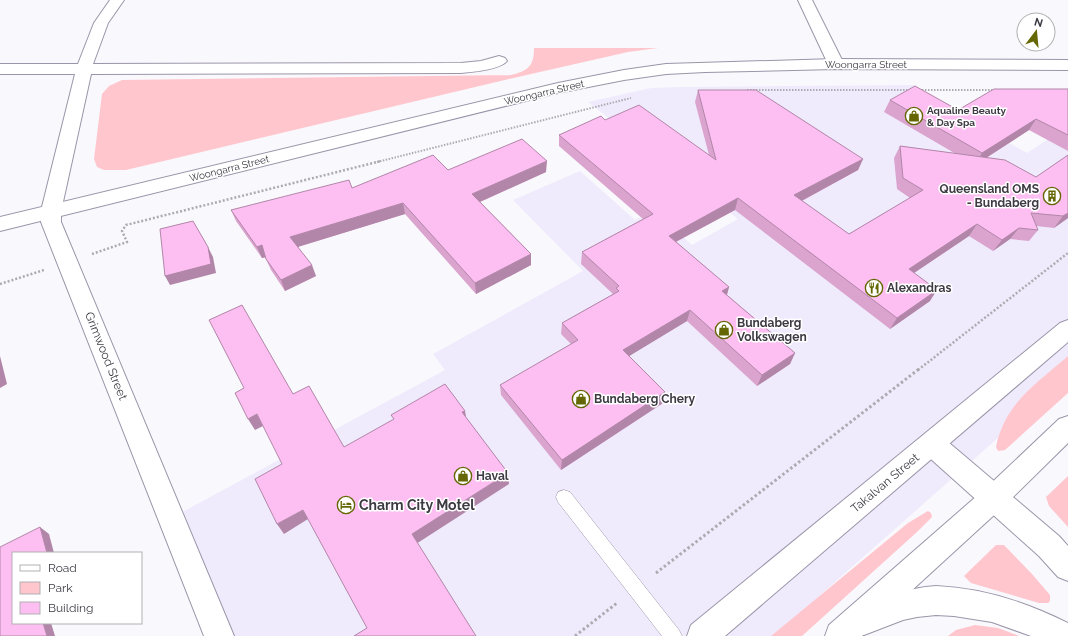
<svg xmlns="http://www.w3.org/2000/svg" width="1068" height="636" viewBox="0 0 1068 636" font-family="Raleway,sans-serif">
  <style>
    .built { fill: #f0ebfc }
    .green { fill: #ffc6ce }
    .lines { fill: none; stroke-linecap: round; stroke-linejoin: round }
    .service-casing { stroke: #9b95a9; stroke-width: 1 }
    .minor-casing { stroke: #9b95a9; stroke-width: 2 }
    .tertiary-casing { stroke: #9b95a9; stroke-width: 2 }
    .trunk-casing { stroke: #9b95a9; stroke-width: 2 }
    .path-far2 { stroke: #adabb1; stroke-width: 2; stroke-dasharray: 1.5 1.5; stroke-linecap: butt }
    .path-far1 { stroke: #adabb1; stroke-width: 2.5; stroke-dasharray: 2 2; stroke-linecap: butt }
    .path { stroke: #adabb1; stroke-width: 3; stroke-dasharray: 2.5 2.5; stroke-linecap: butt }
    .service { fill: #fff; fill-rule: evenodd }
    .minor { fill: #fff; fill-rule: evenodd }
    .tertiary { fill: #fff; fill-rule: evenodd }
    .trunk { fill: #fff; fill-rule: evenodd }
    .wall { fill: #daa4cf }
    .shaded-wall { fill: #b186a9 }
    .building { fill: #fdbff1; stroke: #b186a9 }
    .labels { text-anchor: middle; stroke-width: 3; stroke-linejoin: round; paint-order: stroke }
    .far-street-label { font-size: 10px; fill: #3d3a43; stroke: #fff }
    .far-poi-label { font-size: 10px; font-weight: bold; fill: #3d3a43; stroke: #fff; text-anchor: start }
    .poi-label { font-size: 12px; font-weight: bold; fill: #3d3a43; stroke: #fff; text-anchor: start }
    .street-label { font-size: 12px; fill: #3d3a43; stroke: #fff }
    .near-poi-label { font-size: 14px; font-weight: bold; fill: #3d3a43; stroke: #fff; text-anchor: start }
  </style>
  <rect width="100%" height="100%" fill="#f9f8fc"/>
  <path class="built" d="M 914,85 L 919,94 L 1027,153 L 1068,126 L 1068,376 L 774,636 L 224,636 L 175,516 L 445,370 L 433,354 L 583,271 L 513,200 L 580,171 L 635,220 L 641,217 L 684,238 L 692,245 L 738,219 L 588,102 L 651,88 L 682,87 Z"/>
  <path class="green" d="M 534,48 L 658,48 L 628,52 L 509,79 L 126,170 L 104,170 L 97,167 L 94,159 L 102,94 L 109,86 L 122,80 L 511,75 C 528,71 534,66 534,48 Z
    M 1068,356 L 1068,393 L 1005,450 L 998,451 L 996,447 C 1005,403 1036,384 1068,356 Z
    M 1068,476 L 1068,527 L 1049,506 L 1046,497 Z
    M 928,511 L 931,513 L 932,517 L 917,532 L 802,636 L 771,636 L 908,523 Z
    M 996,545 L 1004,545 L 1032,574 L 1050,595 L 1050,601 L 1048,603 L 1039,603 L 971,583 L 964,576 Z
    M 975,625 L 998,628 L 1019,636 L 948,636 L 956,630 Z"/>
  <g class="lines">
    <defs>
      <path id="service" d="M 564,490 L 570,492 L 679,630 L 682,636 L 662,636 L 558,502 L 556,497 L 558,492 Z"/>
      <path id="minor" d="M 110,0 L 124,0 L 108,23 L 93,64 L 461,63 L 481,61 L 499,56 L 505,58 L 507,61 C 500,70 472,72 461,73 L 91,74 L 61,211 L 61,222 L 234,636 L 204,636 L 41,222 L 41,211 L 75,74 L 0,74 L 0,64 L 78,64 L 94,23 Z
        M 798,0 L 812,0 L 844,64 L 842,67 L 836,69 L 830,67 L 828,64 Z
        M 932,433 L 941,436 L 1059,536 L 1068,546 L 1068,581 L 1058,577 L 1039,556 L 923,452 L 919,444 L 923,436 Z
        M 936,586 C 983,588 1026,602 1068,623 L 1068,636 L 1031,636 L 992,622 L 954,616 L 936,615 L 917,617 L 903,620 L 864,635 L 854,630 L 849,620 L 854,610 C 881,598 906,588 936,586 Z"/>
      <path id="tertiary" d="M 836,59 L 1068,60 L 1068,70 L 836,69 L 705,72 L 666,74 L 624,80 L 558,93 L 0,231 L 0,217 L 558,83 L 624,70 L 666,64 Z"/>
      <path id="trunk" d="M 1068,320 L 1068,342 L 725,636 L 687,636 L 691,625 L 1060,323 Z
        M 1068,416 L 1068,443 L 1004,506 L 862,636 L 825,636 L 829,625 L 986,488 L 1059,419 Z"/>
    </defs>
    <use href="#service" class="service-casing"/>
    <use href="#minor" class="minor-casing"/>
    <use href="#tertiary" class="tertiary-casing"/>
    <use href="#trunk" class="trunk-casing"/>
    <path class="path-far2" d="M 747,90 L 910,90
      M 919,90 L 996,90
      M 377,162 L 631,98"/>
    <path class="path-far1" d="M 92,254 L 127,242 L 122,231 L 126,225 L 381,161
      M 0,284 L 44,270
      M 918,370 L 1068,253"/>
    <path class="path" d="M 656,573 L 919,369
      M 575,636 L 617,603"/>
    <use href="#service" class="service"/>
    <use href="#minor" class="minor"/>
    <use href="#tertiary" class="tertiary"/>
    <use href="#trunk" class="trunk"/>
  </g>
  <path class="wall" d="M 1068,89 L 1068,151 L 1029,130 L 986,158 L 1036,177 L 1068,155 L 1068,218 L 1054,228 L 1036,226 L 1038,230 L 1029,241 L 1010,239 L 993,251 L 969,236 L 914,273 L 930,301 L 890,329 L 735,210 L 676,242 L 729,287 L 727,295 L 795,353 L 790,364 L 757,386 L 687,321 L 629,356 L 663,403 L 561,470 L 501,395 L 500,385 L 571,344 L 561,334 L 562,323 L 613,294 L 581,264 L 582,252 L 643,219 L 559,146 L 559,135 L 605,120 L 709,155 L 695,102 L 698,90 L 863,159 L 858,170 L 802,201 L 849,234 L 910,198 L 897,189 L 894,158 L 900,146 L 956,154 L 884,112 L 890,100 L 958,110 Z
    M 448,170 L 546,172 L 480,202 L 531,254 L 531,265 L 476,294 L 405,214 L 298,247 L 316,276 L 285,291 L 271,270 L 265,257 L 262,258 L 236,221 L 231,210 L 352,188 Z"/>
  <path class="shaded-wall" d="M 1036,119 L 1029,130 L 975,165 L 982,153 Z
    M 863,159 L 858,170 L 790,207 L 794,195 Z
    M 547,161 L 546,172 L 473,205 L 472,194 Z
    M 738,198 L 735,210 L 666,247 L 669,236 Z
    M 403,203 L 405,214 L 294,248 L 290,237 Z
    M 1068,213 L 1068,218 L 1054,228 L 1063,216 Z
    M 977,224 L 969,236 L 902,281 L 909,269 Z
    M 1019,228 L 1010,239 L 993,251 L 1002,240 Z
    M 262,245 L 267,257 L 262,258 L 257,247 Z
    M 208,247 L 213,257 L 216,273 L 170,285 L 165,276 Z
    M 531,254 L 531,265 L 476,294 L 475,283 Z
    M 312,265 L 316,276 L 285,291 L 281,280 Z
    M 729,287 L 726,298 L 722,291 Z
    M 937,290 L 930,301 L 890,329 L 897,318 Z
    M 690,310 L 687,321 L 621,361 L 623,350 Z
    M 795,353 L 790,364 L 757,386 L 762,375 Z
    M 0,356 L 7,384 L 0,388 Z
    M 665,392 L 663,403 L 561,470 L 562,460 Z
    M 465,411 L 467,422 L 462,412 Z
    M 257,414 L 263,426 L 255,430 L 248,419 Z
    M 508,473 L 509,484 L 416,544 L 412,534 Z
    M 303,510 L 308,519 L 284,534 L 277,524 Z
    M 40,527 L 49,534 L 54,553 L 47,553 Z
    M 43,623 L 51,623 L 55,636 L 47,636 Z"/>
  <path class="building" d="M 915,86 L 958,110 L 994,89 L 1068,89 L 1068,135 L 1036,119 L 982,153 L 890,100 Z
    M 698,90 L 756,90 L 863,159 L 794,195 L 849,234 L 923,190 L 903,178 L 900,146 L 1005,160 L 1036,177 L 1068,155 L 1068,213 L 1063,216 L 1031,213 L 1038,230 L 1019,228 L 1002,240 L 977,224 L 909,269 L 937,290 L 897,318 L 738,198 L 669,236 L 729,287 L 722,291 L 795,353 L 762,375 L 690,310 L 623,350 L 665,392 L 562,460 L 500,385 L 578,340 L 562,323 L 619,291 L 616,288 L 619,286 L 582,252 L 653,214 L 559,135 L 601,116 L 605,120 L 639,105 L 716,160 Z
    M 522,139 L 547,161 L 472,194 L 531,254 L 475,283 L 403,203 L 290,237 L 312,265 L 281,280 L 266,259 L 262,245 L 257,247 L 231,210 L 349,180 L 352,188 L 433,155 L 448,170 Z
    M 193,221 L 208,247 L 211,264 L 165,276 L 160,229 Z
    M 242,305 L 293,394 L 309,386 L 344,447 L 394,419 L 391,415 L 445,384 L 465,411 L 462,412 L 508,473 L 412,534 L 476,636 L 354,636 L 367,628 L 303,510 L 277,524 L 255,479 L 282,464 L 257,414 L 248,419 L 235,393 L 244,388 L 209,320 Z
    M 40,527 L 47,553 L 13,553 L 13,623 L 43,623 L 47,636 L 0,636 L 0,547 Z"/>
  <defs>
    <symbol id="shop-ring" viewBox="-11 -11 22 22"><circle r="9.5" fill="#fff" stroke="#656704" stroke-width="1.5"/><path d="M-5-2.5h2.3a2.7 3.5 0 0 1 5.4 0H5L5.5 6h-11ZM-1.5-2.5h3a1.5 2.3 0 0 0-3 0Z" fill="#656704"/></symbol>
    <symbol id="building-ring" viewBox="-11 -11 22 22"><circle r="9.5" fill="#fff" stroke="#656704" stroke-width="1.5"/><path d="M-4-6H4V6H1V3H-1V6H-4ZM-2.5-4.3h1.7v1.8h-1.7ZM.8-4.3h1.7v1.8H.8ZM-2.5-1h1.7V.8h-1.7ZM.8-1h1.7V.8H.8Z" fill="#656704"/></symbol>
    <symbol id="restaurant-ring" viewBox="-11 -11 22 22"><circle r="9.5" fill="#fff" stroke="#656704" stroke-width="1.5"/><path d="M-5-6h1v4h1v-4h1v4h1v-4h1v5L-1.5 .5V6h-2V.5L-5-1ZM5-6V6H3V1.5H1.5Q1.5-4 5-6Z" fill="#656704"/></symbol>
    <symbol id="hotel-ring" viewBox="-11 -11 22 22"><circle r="9.5" fill="#fff" stroke="#656704" stroke-width="1.5"/><path d="M-6-4.5h1.5V1H6V5H4.5V3h-9V5H-6ZM-4 0a1.8 1.8 0 1 1 3.6 0ZM.5 0V-2.5h3Q6-2.5 6 0Z" fill="#656704"/></symbol>
  </defs>
  <g fill-rule="evenodd">
    <use href="#shop-ring" x="904" y="106" width="20" height="20"/>
    <use href="#building-ring" x="1042" y="186" width="20" height="20"/>
    <use href="#restaurant-ring" x="864" y="278" width="20" height="20"/>
    <use href="#shop-ring" x="714" y="320" width="20" height="20"/>
    <use href="#shop-ring" x="571" y="389" width="20" height="20"/>
    <use href="#shop-ring" x="453" y="466" width="20" height="20"/>
    <use href="#hotel-ring" x="336" y="495" width="20" height="20"/>
  </g>
  <g class="labels">
    <g class="far-street-label">
      <text x="866" y="68">Woongarra Street</text>
      <text transform="translate(544 92) rotate(-13)" y="4">Woongarra Street</text>
      <text transform="translate(229 168) rotate(-14)" y="4">Woongarra Street</text>
    </g>
    <g class="far-poi-label">
      <text x="927" y="114">Aqualine Beauty<tspan x="927" dy="12">&amp; Day Spa</tspan></text>
    </g>
    <g class="poi-label">
      <text x="1039" y="193" text-anchor="end">Queensland OMS<tspan x="1039" dy="14">- Bundaberg</tspan></text>
      <text x="887" y="292">Alexandras</text>
      <text x="737" y="327">Bundaberg<tspan x="737" dy="14">Volkswagen</tspan></text>
      <text x="594" y="403">Bundaberg Chery</text>
      <text x="476" y="480">Haval</text>
    </g>
    <g class="street-label">
      <text transform="translate(106 356) rotate(68)" y="4">Grimwood Street</text>
      <text transform="translate(885 483) rotate(-40)" y="4">Takalvan Street</text>
    </g>
    <g class="near-poi-label">
      <text x="359" y="510">Charm City Motel</text>
    </g>
  </g>
  <rect x="12" y="552" width="130" height="72" fill="#ffffff" stroke="#b1b0b4"/>
  <rect x="20" y="565" width="20" height="6" fill="#ffffff" stroke="#b1b0b4"/>
  <text x="48" y="572" font-size="12" fill="#3d3a43">Road</text>
  <rect x="20" y="582" width="20" height="12" fill="#ffc6ce" stroke="#b1b0b4"/>
  <text x="48" y="592" font-size="12" fill="#3d3a43">Park</text>
  <rect x="20" y="602" width="20" height="12" fill="#fdbff1" stroke="#b1b0b4"/>
  <text x="48" y="612" font-size="12" fill="#3d3a43">Building</text>
  <g transform="translate(1036 32) rotate(16)"><circle r="19" fill="#ffffff" stroke="#b1b0b4"/>
  <path d="M0-3L7 15L0 10L-7 15Z" fill="#656704"/>
  <text y="-6" font-size="11" font-weight="bold" text-anchor="middle" fill="#3d3a43">N</text>
  </g>
</svg>
